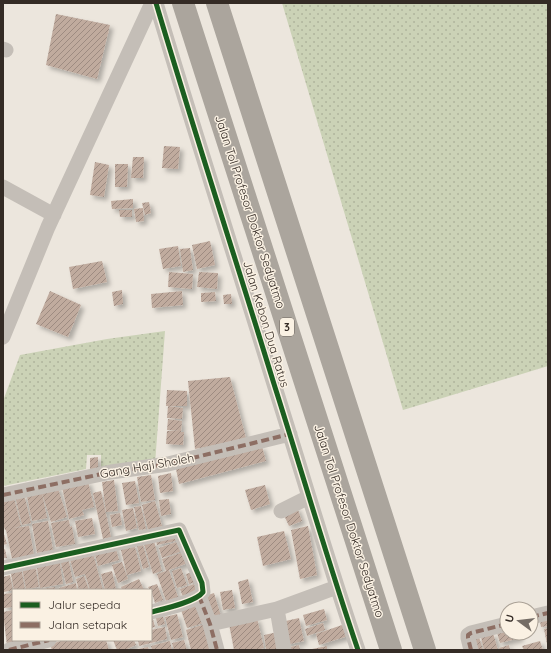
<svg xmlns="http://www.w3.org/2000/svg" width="551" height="653" viewBox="0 0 551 653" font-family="Quicksand,sans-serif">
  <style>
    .grass { fill: url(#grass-dots) }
    .building { fill: url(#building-hatch); filter: url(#shadow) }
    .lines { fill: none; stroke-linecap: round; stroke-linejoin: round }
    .minor { stroke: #c4beb7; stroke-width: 15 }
    .highway { stroke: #aba59d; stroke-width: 22 }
    .quiet { stroke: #8d6e63; stroke-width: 4; stroke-dasharray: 8 4; stroke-linecap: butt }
    .cycleway-casing { stroke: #faf1e3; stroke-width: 8 }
    .cycleway { stroke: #1b5e20; stroke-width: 5 }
    .labels { text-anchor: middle; stroke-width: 3; stroke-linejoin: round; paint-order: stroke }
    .shield { fill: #faf1e3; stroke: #6f665e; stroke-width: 1 }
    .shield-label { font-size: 11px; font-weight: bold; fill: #342b25 }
    .street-label { font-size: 12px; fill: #342b25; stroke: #faf1e3 }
  </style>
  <defs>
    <pattern id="grass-dots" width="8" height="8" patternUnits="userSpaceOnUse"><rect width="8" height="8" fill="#cbd2b6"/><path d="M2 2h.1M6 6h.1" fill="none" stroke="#afb49c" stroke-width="1.8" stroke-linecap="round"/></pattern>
    <pattern id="building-hatch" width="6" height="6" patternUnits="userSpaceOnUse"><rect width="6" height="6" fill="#c0ab9e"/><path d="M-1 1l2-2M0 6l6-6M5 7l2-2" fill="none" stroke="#9d8b81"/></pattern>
    <filter id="shadow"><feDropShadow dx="3.5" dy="3.5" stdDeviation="2" flood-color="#0004"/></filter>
  </defs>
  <rect width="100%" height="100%" fill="#ece6dd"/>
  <path class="grass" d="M 282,3 L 548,3 L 548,366 L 403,410 Z
    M 165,331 L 155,464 L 101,472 L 101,455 L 87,455 L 86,469 L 3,486 L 3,401 L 20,355 L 107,339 Z"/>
  <path class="building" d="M 56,14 L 110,25 L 97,79 L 46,65 Z
    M 164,146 L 180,147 L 178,169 L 162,168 Z
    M 133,157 L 144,157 L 143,178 L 131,178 Z
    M 95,162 L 109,165 L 104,197 L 90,195 Z
    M 115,164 L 128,164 L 127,187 L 115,187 Z
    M 133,199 L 133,208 L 112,209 L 111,201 Z
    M 149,202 L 151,213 L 145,215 L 142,203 Z
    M 143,208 L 144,221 L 136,222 L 134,209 Z
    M 119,210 L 132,210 L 132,217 L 120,217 Z
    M 210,241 L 215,265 L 197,269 L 192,245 Z
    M 178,246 L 181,266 L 163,269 L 159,249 Z
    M 190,248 L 193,270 L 183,272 L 180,249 Z
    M 102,261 L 107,282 L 73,289 L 69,267 Z
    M 169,272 L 193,274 L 192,289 L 168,287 Z
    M 199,272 L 218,273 L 217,289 L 197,287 Z
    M 122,290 L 123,304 L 114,306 L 112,292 Z
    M 50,291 L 81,305 L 68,337 L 36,324 Z
    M 182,291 L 183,305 L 152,308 L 151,294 Z
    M 215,292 L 216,301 L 201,302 L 201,293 Z
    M 231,294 L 232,304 L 224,304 L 223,295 Z
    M 230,377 L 246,438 L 195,449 L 188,381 Z
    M 167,390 L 187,391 L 187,406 L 166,406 Z
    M 168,406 L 183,408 L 182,419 L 167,418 Z
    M 168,419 L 182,421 L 181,432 L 184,432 L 183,445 L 166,444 L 167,431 L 179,431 L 167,430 Z
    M 262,446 L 266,461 L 179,484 L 176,469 Z
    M 98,457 L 98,469 L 90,470 L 90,458 Z
    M 171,473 L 173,491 L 160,493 L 158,476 Z
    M 151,475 L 155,500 L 141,502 L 137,477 Z
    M 114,480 L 118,511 L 106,512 L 102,482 Z
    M 88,481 L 94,507 L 82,510 L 84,515 L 69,519 L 62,487 Z
    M 135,481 L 139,503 L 126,505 L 122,483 Z
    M 57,485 L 67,517 L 51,522 L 42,493 L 47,518 L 32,521 L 26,492 Z
    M 265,485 L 270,504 L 251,510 L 245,490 Z
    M 101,491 L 111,537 L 103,539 L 93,493 Z
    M 13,494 L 21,526 L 14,528 L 29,526 L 34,555 L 12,559 L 6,530 L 5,530 L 3,524 L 3,497 Z
    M 24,494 L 31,523 L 22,525 L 15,496 Z
    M 169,499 L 171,514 L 161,516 L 159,500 Z
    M 155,501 L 162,526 L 148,530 L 142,505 Z
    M 141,506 L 146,529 L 139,530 L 134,507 Z
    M 297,507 L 302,521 L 289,526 L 283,513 Z
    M 133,508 L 137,528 L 126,531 L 122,510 Z
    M 120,513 L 122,525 L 112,527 L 110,515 Z
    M 92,518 L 95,534 L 78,537 L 75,521 Z
    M 69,520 L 70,527 L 72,526 L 75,544 L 56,547 L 51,523 Z
    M 48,521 L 53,550 L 37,553 L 32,524 Z
    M 308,526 L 317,575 L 300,579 L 291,530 Z
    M 3,531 L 7,544 L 3,545 Z
    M 178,531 L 180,540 L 157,545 L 155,536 Z
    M 284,531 L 291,559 L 263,566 L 257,537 Z
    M 182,540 L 185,550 L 162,558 L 159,548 Z
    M 142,541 L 149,567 L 143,569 L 136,543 Z
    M 154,541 L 162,571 L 153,574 L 144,544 Z
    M 134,543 L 141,571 L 127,575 L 120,546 Z
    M 115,545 L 119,560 L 98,566 L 94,551 Z
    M 5,549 L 7,558 L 3,558 L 3,550 Z
    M 92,550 L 103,590 L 90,590 L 85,574 L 75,577 L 69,556 Z
    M 184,552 L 188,563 L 166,571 L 162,559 Z
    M 59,557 L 63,584 L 40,588 L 36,561 Z
    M 68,557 L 73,582 L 66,584 L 60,559 Z
    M 122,562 L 128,579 L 118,583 L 112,565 Z
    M 35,565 L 39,587 L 26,589 L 22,567 Z
    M 21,567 L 25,590 L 14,590 L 10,569 Z
    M 181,568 L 187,585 L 177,588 L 172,571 Z
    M 169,570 L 178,597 L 166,601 L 157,574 Z
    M 112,571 L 116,589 L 105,590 L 101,574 Z
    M 193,572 L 196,582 L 189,584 L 186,574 Z
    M 10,575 L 13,590 L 4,592 L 3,577 Z
    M 84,576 L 89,590 L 79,590 L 76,579 Z
    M 139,579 L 144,590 L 122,590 L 121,587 Z
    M 248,579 L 253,602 L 242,604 L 238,582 Z
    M 76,583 L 77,590 L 60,590 L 59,588 Z
    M 157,584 L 163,600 L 155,603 L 151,590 L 150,590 L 148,587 Z
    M 194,584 L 197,592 L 183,597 L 180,589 Z
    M 55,587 L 55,590 L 43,590 L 43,589 Z
    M 232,590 L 235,608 L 223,610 L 220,592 Z
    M 13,593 L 13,607 L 4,608 L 3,594 Z
    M 214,593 L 221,616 L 209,620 L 202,597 Z
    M 201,604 L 207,622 L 187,628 L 181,610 Z
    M 324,609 L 327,620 L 306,626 L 303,615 Z
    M 13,610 L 13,640 L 24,640 L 7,646 L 3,612 Z
    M 162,612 L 165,624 L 158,626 L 155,615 Z
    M 177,614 L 183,637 L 171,640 L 165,617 Z
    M 548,614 L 548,626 L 541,627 L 539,616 Z
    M 151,615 L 152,615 L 155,627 L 151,628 Z
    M 257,618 L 264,648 L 256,650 L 234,650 L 229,624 Z
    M 299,618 L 304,641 L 286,645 L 281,622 Z
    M 323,623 L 325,630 L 307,636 L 305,629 Z
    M 205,624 L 212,650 L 191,650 L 186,630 Z
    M 345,624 L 348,636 L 319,645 L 316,634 Z
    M 507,626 L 507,633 L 519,633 L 520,638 L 500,643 L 496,629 Z
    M 165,627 L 167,639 L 139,646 L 138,640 L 151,640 L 151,630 Z
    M 548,628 L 548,644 L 547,644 L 544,629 Z
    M 278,632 L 281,650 L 266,650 L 264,635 Z
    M 493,633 L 498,650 L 484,650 L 481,637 Z
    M 479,637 L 483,650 L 472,650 L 469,640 Z
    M 65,640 L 106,640 L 109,650 L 52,650 L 50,644 Z
    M 113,640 L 134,640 L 136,645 L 125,650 L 117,650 Z
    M 184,640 L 187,650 L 174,650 L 172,643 Z
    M 170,641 L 172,650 L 152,650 L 151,646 Z
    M 540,641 L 543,650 L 524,650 L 522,646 Z
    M 299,645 L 300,650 L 285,650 L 285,648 Z
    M 509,645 L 510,650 L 500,650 L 499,648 Z
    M 327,646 L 327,650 L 312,650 L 312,649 Z
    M 148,647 L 149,650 L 138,650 L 138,649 Z"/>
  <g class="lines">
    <path class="minor" d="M 156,3 C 194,131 235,257 274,384 C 302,472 328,562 358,650
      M 3,49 L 6,50
      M 3,187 L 54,215
      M 3,337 L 48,227 L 152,3
      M 3,495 L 111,472 L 168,464 L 290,434
      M 281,511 L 309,497
      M 3,568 L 179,530 L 202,583 L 203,592 C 196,602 163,609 151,612
      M 199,596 L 210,624 L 217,650
      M 277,609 L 284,650
      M 531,617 L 548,613
      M 210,624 L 277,609 L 337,587
      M 9,650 L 49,640
      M 471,650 L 468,638 L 468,635 L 471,633 L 507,624"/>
    <path class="highway" d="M 183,3 L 391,650
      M 217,3 L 425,650"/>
    <path class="quiet" d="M 3,495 L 111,472 L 168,464 L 290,434
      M 199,596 L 210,624 L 217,650
      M 531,617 L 548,613
      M 9,650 L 49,640
      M 471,650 L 468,638 L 468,635 L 471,633 L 507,624"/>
    <defs>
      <path id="cycleway" d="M 156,3 C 194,131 235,257 274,384 C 302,472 328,562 358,650
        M 3,568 L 179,530 L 202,583 L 203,592 C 196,602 163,609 151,612"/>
    </defs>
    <use href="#cycleway" class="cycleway-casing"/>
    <use href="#cycleway" class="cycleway"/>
  </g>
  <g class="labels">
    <rect class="shield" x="280" y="318" width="14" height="18" rx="3"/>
    <g class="shield-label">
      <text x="287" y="331">3</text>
    </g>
    <g class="street-label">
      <text transform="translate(250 212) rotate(72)" y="4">Jalan Tol Profesor Doktor Sedyatmo</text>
      <text transform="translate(266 324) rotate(73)" y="4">Jalan Kebon Dua Ratus</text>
      <text transform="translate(147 466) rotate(-10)" y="4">Gang Haji Sholeh</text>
      <text transform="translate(349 521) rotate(72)" y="4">Jalan Tol Profesor Doktor Sedyatmo</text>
    </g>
  </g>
  <rect width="551" height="653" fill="none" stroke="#342b25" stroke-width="8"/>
  <rect x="12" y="589" width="140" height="52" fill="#faf1e3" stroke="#aba297"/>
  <rect x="20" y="602" width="20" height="6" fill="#1b5e20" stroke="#aba297"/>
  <text x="48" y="609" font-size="12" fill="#342b25">Jalur sepeda</text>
  <rect x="20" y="622" width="20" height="6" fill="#8d6e63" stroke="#aba297"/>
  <text x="48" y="629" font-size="12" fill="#342b25">Jalan setapak</text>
  <g transform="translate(519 621) rotate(285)"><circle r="19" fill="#faf1e3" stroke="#aba297"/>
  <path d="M0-3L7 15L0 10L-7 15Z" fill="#746c65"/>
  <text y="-6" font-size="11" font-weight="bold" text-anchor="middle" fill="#342b25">U</text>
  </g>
</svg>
